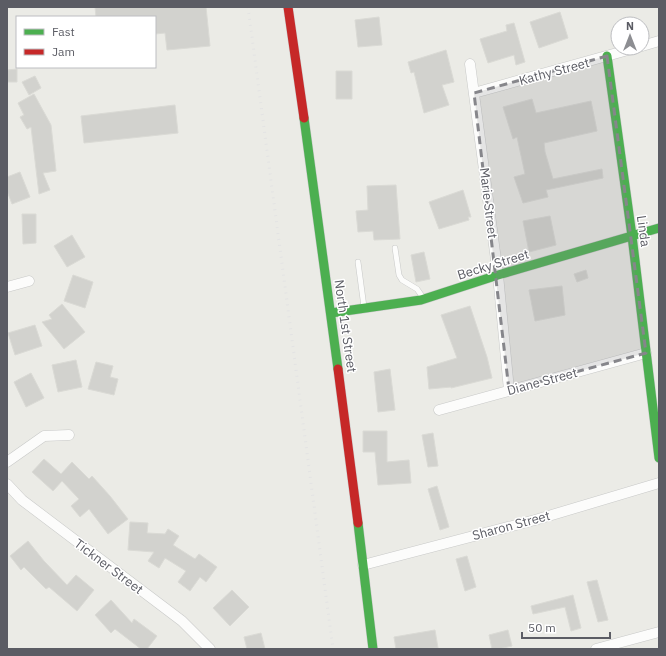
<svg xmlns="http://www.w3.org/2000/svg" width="666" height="656" viewBox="0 0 666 656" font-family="'IBM Plex Sans',sans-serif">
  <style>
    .building { fill: #d2d2ce; stroke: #dadad5 }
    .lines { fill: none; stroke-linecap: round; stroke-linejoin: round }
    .lane-casing { stroke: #c8c9c8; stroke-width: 6 }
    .street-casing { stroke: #c8c9c8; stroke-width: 11 }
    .fast-casing { stroke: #c9c9ca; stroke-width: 10 }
    .jam-casing { stroke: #c9c9ca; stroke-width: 10 }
    .lane { stroke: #fcfcfb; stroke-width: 5 }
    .street { stroke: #fcfcfb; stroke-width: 10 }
    .fast { stroke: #4caf50; stroke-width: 9 }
    .jam { stroke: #c62828; stroke-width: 9 }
    .rail { stroke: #e3e3e3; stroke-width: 3; stroke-dasharray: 1 5; stroke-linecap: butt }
    .marked { fill: #86868b; fill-opacity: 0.2; stroke: #86868b; stroke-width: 3; stroke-dasharray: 8 5; stroke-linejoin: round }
    .labels { text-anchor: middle; stroke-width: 3; stroke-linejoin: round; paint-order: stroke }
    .street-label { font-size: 13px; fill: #5b5c64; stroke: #fff }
  </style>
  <rect width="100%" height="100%" fill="#ebebe6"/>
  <path class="building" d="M 95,7 L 206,7 L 210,46 L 167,50 L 165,33 L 155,34 L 155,17 L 96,17 Z
    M 560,12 L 568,38 L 539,48 L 530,22 Z
    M 379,17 L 382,45 L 358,47 L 355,20 Z
    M 514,23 L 525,62 L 516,65 L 514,55 L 488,63 L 480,39 L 507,31 L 506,25 Z
    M 446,50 L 454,82 L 442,85 L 449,105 L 424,113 L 414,72 L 411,73 L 408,62 Z
    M 17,69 L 17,82 L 7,82 L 7,70 Z
    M 336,71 L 352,71 L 352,99 L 336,99 Z
    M 35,76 L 41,88 L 29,95 L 22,82 Z
    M 34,94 L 51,125 L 56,171 L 43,173 L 50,190 L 39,194 L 31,127 L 27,129 L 20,117 L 24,115 L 18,103 Z
    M 532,99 L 536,113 L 591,101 L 597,131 L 544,143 L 545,152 L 553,179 L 602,169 L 603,178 L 546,190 L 548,197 L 523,203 L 514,177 L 525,174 L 517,137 L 513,139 L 503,107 Z
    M 175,105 L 178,133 L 84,143 L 81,116 Z
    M 20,172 L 30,197 L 12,204 L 7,191 L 7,177 Z
    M 396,185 L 400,239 L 374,240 L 373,231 L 358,232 L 356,211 L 368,210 L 367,186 Z
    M 463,190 L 471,217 L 468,217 L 469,220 L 439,229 L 429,202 Z
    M 22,214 L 36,214 L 36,243 L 23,244 Z
    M 550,216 L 556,245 L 529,252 L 523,221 Z
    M 72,235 L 85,257 L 67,267 L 54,246 Z
    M 424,252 L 430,279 L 416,282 L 411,255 Z
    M 586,270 L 588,278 L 577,282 L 574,274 Z
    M 73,275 L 93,282 L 85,308 L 64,301 Z
    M 562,286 L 565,315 L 535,321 L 529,290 Z
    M 62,304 L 85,332 L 64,349 L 42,322 L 52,319 L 49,315 Z
    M 470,306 L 487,357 L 492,378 L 451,388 L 451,387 L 429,389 L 427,367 L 457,358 L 441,315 Z
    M 35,325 L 42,346 L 15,355 L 8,333 Z
    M 76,360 L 82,387 L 58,392 L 52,365 Z
    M 96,362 L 113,366 L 110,377 L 118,379 L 114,395 L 88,389 Z
    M 390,369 L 395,410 L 378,412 L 374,372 Z
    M 31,373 L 44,398 L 26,407 L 14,382 Z
    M 363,431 L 387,431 L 387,462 L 409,460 L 411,483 L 378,485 L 375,452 L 363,452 Z
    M 433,433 L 438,466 L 428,467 L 422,435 Z
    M 44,459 L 61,474 L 72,462 L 89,479 L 92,476 L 110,496 L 128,519 L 108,534 L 89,509 L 80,517 L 71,506 L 79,499 L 62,481 L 53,491 L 32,472 Z
    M 437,486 L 449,527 L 440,530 L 428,489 Z
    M 130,522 L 148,523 L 147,533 L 165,534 L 168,529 L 179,536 L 173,545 L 195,559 L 199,554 L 217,567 L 206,582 L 200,577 L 190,591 L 178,582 L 186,571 L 165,558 L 159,568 L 148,561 L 154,552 L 128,550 Z
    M 28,541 L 44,561 L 67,585 L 76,575 L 94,590 L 77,611 L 49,587 L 46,589 L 24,567 L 21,570 L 10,556 Z
    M 467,556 L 476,587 L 465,591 L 456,559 Z
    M 597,580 L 608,620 L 598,622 L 587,582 Z
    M 232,590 L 249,607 L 230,626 L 213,608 Z
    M 573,595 L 581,628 L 571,631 L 565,607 L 533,614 L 531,606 Z
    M 111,600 L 132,623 L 134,619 L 157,636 L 147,649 L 141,649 L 115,629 L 111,633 L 95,615 Z
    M 435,630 L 438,648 L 396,649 L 394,637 Z
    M 508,630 L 512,646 L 499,649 L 492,649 L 489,635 Z
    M 261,633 L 265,649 L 247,649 L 244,637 Z"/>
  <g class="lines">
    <defs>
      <path id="lane" d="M 395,248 L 399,275 L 402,280 L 417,289 L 424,299
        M 358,262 L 364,307"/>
      <path id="street" d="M 642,46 L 659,41
        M 470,64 L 498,275 L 509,390
        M 474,93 L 635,48
        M 7,287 L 29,281
        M 439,410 L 646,353
        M 7,462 L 44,436 L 69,435
        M 7,484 L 22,500 L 182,621 L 210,649
        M 363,565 L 535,520 L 659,483
        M 596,649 L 659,632"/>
      <path id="fast" d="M 607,56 L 632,236 L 659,458
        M 304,118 L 338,369
        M 331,313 L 421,300 L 498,275 L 659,228
        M 358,523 L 373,649"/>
      <path id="jam" d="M 288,7 L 304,118
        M 338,369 L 358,523"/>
    </defs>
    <use href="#lane" class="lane-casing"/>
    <use href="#street" class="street-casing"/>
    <use href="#fast" class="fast-casing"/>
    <use href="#jam" class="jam-casing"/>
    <use href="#lane" class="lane"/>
    <use href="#street" class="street"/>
    <use href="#fast" class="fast"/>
    <use href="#jam" class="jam"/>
    <path class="rail" d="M 248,7 L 333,649"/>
  </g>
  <path class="marked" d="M 607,56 L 646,353 L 509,390 L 474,93 Z"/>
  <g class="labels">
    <g class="street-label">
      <text transform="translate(554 71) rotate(-15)" y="5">Kathy Street</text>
      <text transform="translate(489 203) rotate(83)" y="5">Marie Street</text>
      <text transform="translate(644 231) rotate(82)" y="5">Linda</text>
      <text transform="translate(493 264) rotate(-17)" y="5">Becky Street</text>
      <text transform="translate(346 326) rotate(82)" y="5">North 1st Street</text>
      <text transform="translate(542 381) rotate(-15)" y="5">Diane Street</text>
      <text transform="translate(511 525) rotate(-15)" y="5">Sharon Street</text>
      <text transform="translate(109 566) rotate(37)" y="5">Tickner Street</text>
    </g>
  </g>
  <rect width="666" height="656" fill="none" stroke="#5b5c64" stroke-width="16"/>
  <rect x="16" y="16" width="140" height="52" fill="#ffffff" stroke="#bdbec1"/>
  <rect x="24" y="29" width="20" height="6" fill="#4caf50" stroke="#bdbec1"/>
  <text x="52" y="36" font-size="12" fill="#5b5c64">Fast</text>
  <rect x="24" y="49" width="20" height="6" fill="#c62828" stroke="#bdbec1"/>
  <text x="52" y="56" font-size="12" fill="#5b5c64">Jam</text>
  <g transform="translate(630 36)"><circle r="19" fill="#ffffff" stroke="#bdbec1"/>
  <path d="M0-3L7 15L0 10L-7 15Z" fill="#8d8e92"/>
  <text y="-6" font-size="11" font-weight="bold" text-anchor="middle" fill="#5b5c64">N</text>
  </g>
  <path d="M522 632v6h88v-6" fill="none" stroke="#5b5c64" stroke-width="2"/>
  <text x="528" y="632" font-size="12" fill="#5b5c64" stroke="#ffffff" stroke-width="3" paint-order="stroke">50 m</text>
</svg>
